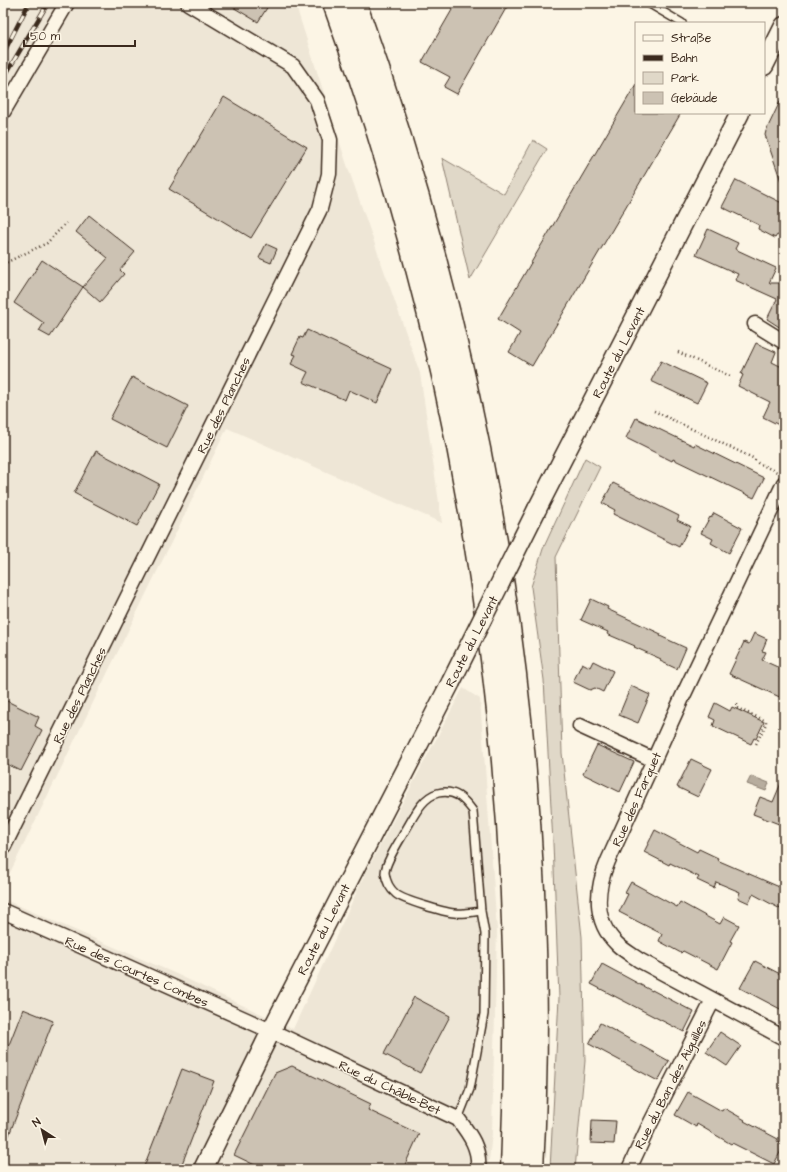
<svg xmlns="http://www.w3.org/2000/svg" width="787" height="1172" viewBox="0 0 787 1172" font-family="'Architects Daughter',sans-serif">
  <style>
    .built { fill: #eee6d6 }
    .green { fill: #e0d8c8; stroke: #8e8173 }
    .water { fill: #b7ad9e; stroke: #85796b }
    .building { fill: #ccc2b3; stroke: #3b2a1e }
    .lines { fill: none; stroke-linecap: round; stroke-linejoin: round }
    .service-casing { stroke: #3b2a1e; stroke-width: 10 }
    .minor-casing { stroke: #3b2a1e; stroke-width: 17 }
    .tertiary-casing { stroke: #3b2a1e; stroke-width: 21 }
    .motorway-casing { stroke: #3b2a1e; stroke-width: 25 }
    .path { stroke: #3b2a1e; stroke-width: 2.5; stroke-dasharray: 1 3; stroke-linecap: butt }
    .service { stroke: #fcf5e5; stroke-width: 7 }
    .minor { stroke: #fcf5e5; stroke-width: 14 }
    .tertiary { stroke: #fcf5e5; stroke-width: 18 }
    .motorway { stroke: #fcf5e5; stroke-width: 22 }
    .rail-casing { stroke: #3b2a1e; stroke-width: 4.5 }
    .rail { stroke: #fcf5e5; stroke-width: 3; stroke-dasharray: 9; stroke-linecap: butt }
    .tertiary-bridge-casing { stroke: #3b2a1e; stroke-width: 21; stroke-linecap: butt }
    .tertiary-bridge { stroke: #fcf5e5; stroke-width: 18 }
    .labels { text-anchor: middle; stroke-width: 3; stroke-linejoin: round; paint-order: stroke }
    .street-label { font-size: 13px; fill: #3b2a1e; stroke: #fcf5e5 }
  </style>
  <rect width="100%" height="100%" fill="#fcf5e5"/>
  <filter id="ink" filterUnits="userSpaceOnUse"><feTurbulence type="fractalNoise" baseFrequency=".025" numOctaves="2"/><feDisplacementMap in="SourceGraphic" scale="8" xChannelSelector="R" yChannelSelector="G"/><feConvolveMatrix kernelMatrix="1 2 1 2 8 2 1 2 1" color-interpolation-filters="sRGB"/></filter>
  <g filter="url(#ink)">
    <path class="built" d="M 3,3 L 295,3 L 347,165 L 420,373 L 442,523 L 227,428 L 3,887 Z
      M 463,688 L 480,699 L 497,930 L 492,1133 L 488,1169 L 3,1169 L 3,899 L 174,973 L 293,1029 L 365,874 Z"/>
    <path class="green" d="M 533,140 L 547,149 L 470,280 L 442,158 L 504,194 Z
      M 585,458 L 600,467 L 556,557 L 562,753 L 582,937 L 585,1061 L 575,1169 L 550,1169 L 559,998 L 553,843 L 544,680 L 531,587 L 543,549 Z"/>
    <path class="water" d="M 751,776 L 769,783 L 766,791 L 747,784 Z"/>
    <path class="building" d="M 226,3 L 270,3 L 258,22 Z
      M 456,3 L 509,3 L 457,94 L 444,87 L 450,77 L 422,62 Z
      M 636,84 L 636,113 L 681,113 L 532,366 L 509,352 L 520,333 L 498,319 Z
      M 784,93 L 784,184 L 782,184 L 765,135 L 766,131 Z
      M 224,97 L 307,147 L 251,238 L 169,189 Z
      M 736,180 L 784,204 L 784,238 L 777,235 L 775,238 L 758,229 L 759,225 L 722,207 Z
      M 89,215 L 135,252 L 120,270 L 124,274 L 100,302 L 83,287 L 108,258 L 76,232 Z
      M 708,229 L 738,243 L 735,249 L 776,268 L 769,283 L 784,283 L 784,330 L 767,319 L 777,299 L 735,280 L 738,274 L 696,255 Z
      M 266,244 L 277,249 L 271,263 L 259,258 Z
      M 42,260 L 83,287 L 50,337 L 39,331 L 44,323 L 14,303 Z
      M 307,330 L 392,369 L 377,403 L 349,390 L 345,400 L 303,382 L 308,372 L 291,364 L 296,355 L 292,354 L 300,337 L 303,338 Z
      M 756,343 L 776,352 L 772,362 L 784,368 L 784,416 L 779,425 L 763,417 L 770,402 L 738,386 L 743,375 L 741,374 Z
      M 661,361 L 707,383 L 697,403 L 651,381 Z
      M 132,377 L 188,406 L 167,448 L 110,419 Z
      M 636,418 L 694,446 L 695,444 L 764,478 L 754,498 L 673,459 L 672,461 L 626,438 Z
      M 96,451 L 159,484 L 137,526 L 74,493 Z
      M 613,483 L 679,516 L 677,520 L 690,526 L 679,547 L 613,514 L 615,510 L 602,503 Z
      M 714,513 L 742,528 L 729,553 L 711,543 L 713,539 L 701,533 L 710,517 L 711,518 Z
      M 591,599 L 608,607 L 607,609 L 661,634 L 660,636 L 686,648 L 677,669 L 660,661 L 661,659 L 634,647 L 635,646 L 607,634 L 608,632 L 581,620 Z
      M 754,633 L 767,639 L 762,651 L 766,652 L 762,660 L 784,670 L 784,699 L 729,674 L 744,642 L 749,644 Z
      M 593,661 L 613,671 L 603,692 L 595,688 L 590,690 L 573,682 L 582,663 L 590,667 Z
      M 631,686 L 650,695 L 638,723 L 619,715 Z
      M 3,699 L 39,717 L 35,726 L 42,730 L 21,771 L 3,762 Z
      M 715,703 L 730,711 L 732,707 L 764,722 L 756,739 L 754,738 L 751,744 L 713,726 L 715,720 L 709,717 Z
      M 597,745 L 634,762 L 620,792 L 583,774 Z
      M 691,759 L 712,769 L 698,797 L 677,787 Z
      M 784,776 L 784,826 L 753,814 L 760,797 L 773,802 Z
      M 655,830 L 697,852 L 699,849 L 718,858 L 717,860 L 784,889 L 784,911 L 753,894 L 749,903 L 738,898 L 740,892 L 716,882 L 714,888 L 697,880 L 699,877 L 670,863 L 669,865 L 644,852 Z
      M 631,882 L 677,907 L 680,902 L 720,924 L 724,917 L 739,925 L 730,941 L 732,942 L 718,969 L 683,951 L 681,953 L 659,941 L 662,934 L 619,912 L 628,894 L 625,893 Z
      M 755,961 L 784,976 L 784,1011 L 740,988 Z
      M 602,964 L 652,991 L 652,990 L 694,1012 L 684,1032 L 591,984 Z
      M 414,997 L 450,1016 L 420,1073 L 384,1054 Z
      M 23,1009 L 53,1021 L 4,1148 L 3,1060 Z
      M 600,1023 L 669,1061 L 658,1081 L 589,1044 Z
      M 720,1032 L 741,1046 L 727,1066 L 706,1052 Z
      M 292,1066 L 371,1104 L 368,1110 L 419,1134 L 403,1169 L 263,1169 L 234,1155 L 275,1073 Z
      M 182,1069 L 214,1081 L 180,1169 L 143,1169 Z
      M 688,1092 L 722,1111 L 724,1108 L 745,1120 L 744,1121 L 778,1139 L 777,1141 L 784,1145 L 774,1164 L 732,1143 L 731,1144 L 697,1124 L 696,1127 L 675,1115 Z
      M 592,1120 L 616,1121 L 614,1144 L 591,1143 Z"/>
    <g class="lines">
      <defs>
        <path id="service" d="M 648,3 L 682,23
          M 458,1119 L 470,1089 L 484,1014 L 485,934 L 481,911 L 473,811 C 464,799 455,789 438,793 C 423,797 415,814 408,826 C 402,837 385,862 385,873 C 386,881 390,889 396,894 C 403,900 444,912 454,913 C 463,914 473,912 481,911"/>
        <path id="minor" d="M 3,112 L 67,3
          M 755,324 L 784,342
          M 784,483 L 682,698 L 608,861 C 596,889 593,921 617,944 C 623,950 632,955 639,960 L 784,1038
          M 580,726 L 654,760
          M 3,848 L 320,209 L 329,174 L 330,140 L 317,100 L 293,66 L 188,3
          M 3,911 L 271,1031 L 458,1119 C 470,1135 480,1148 478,1169
          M 629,1169 L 648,1128 L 713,1000"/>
        <path id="tertiary" d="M 764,66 L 784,26
          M 537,509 L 740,113
          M 203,1169 L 271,1031 L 451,682"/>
        <path id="motorway" d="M 334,3 C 470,375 530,773 512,1169
          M 355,3 C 489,375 553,773 532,1169"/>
      </defs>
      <use href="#service" class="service-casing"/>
      <use href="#minor" class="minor-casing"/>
      <use href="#tertiary" class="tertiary-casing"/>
      <use href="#motorway" class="motorway-casing"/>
      <path class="path" d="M 3,264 L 47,243 L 66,223
        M 678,352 L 730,376
        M 654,411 L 753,458 L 758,463 L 777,472
        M 737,704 L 737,708 L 766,721 L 766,724 L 756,744"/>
      <use href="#service" class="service"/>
      <use href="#minor" class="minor"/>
      <use href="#tertiary" class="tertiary"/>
      <use href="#motorway" class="motorway"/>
      <defs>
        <path id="rail" d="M 3,54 L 29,3
          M 3,79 L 48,3"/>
      </defs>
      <use href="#rail" class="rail-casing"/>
      <use href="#rail" class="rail"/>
      <defs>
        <path id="tertiary-bridge" d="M 451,682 L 537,509"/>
      </defs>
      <use href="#tertiary-bridge" class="tertiary-bridge-casing"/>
      <use href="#tertiary-bridge" class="tertiary-bridge"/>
    </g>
  </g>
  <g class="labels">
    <g class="street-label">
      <text transform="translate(618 352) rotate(-63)" y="5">Route du Levant</text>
      <text transform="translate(223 405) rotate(-64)" y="5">Rue des Planches</text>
      <text transform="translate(471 641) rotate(-63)" y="5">Route du Levant</text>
      <text transform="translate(79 695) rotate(-64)" y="5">Rue des Planches</text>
      <text transform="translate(636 799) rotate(-66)" y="5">Rue des Farquet</text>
      <text transform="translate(323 929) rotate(-63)" y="5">Route du Levant</text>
      <text transform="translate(137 971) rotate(24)" y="5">Rue des Courtes Combes</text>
      <text transform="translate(670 1084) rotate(-63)" y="5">Rue du Ban des Aiguilles</text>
      <text transform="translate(390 1087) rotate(25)" y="5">Rue du Châble-Bet</text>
    </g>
  </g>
  <rect width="787" height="1172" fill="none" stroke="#fcf5e5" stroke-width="16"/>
  <rect x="8" y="8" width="771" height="1156" fill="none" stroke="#3b2a1e" stroke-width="1.5" filter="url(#ink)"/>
  <rect x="635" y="22" width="130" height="92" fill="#fcf5e5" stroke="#afa495"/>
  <rect x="643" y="35" width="20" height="6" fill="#fcf5e5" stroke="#afa495"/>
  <text x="671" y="42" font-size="12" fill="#3b2a1e">Straße</text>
  <rect x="643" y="55" width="20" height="6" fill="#3b2a1e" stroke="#afa495"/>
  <text x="671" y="62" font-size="12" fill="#3b2a1e">Bahn</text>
  <rect x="643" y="72" width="20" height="12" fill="#e0d8c8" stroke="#afa495"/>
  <text x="671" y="82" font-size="12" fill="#3b2a1e">Park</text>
  <rect x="643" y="92" width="20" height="12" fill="#ccc2b3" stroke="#afa495"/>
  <text x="671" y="102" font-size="12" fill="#3b2a1e">Gebäude</text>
  <g transform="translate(42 1130) rotate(324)" stroke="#fcf5e5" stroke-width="3" paint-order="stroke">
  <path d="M0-3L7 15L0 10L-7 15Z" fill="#3b2a1e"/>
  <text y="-6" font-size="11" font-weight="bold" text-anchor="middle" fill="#3b2a1e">N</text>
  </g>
  <path d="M24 40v6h111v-6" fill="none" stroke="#3b2a1e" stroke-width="2"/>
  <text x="30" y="40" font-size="12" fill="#3b2a1e" stroke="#fcf5e5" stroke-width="3" paint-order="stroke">50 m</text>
</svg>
